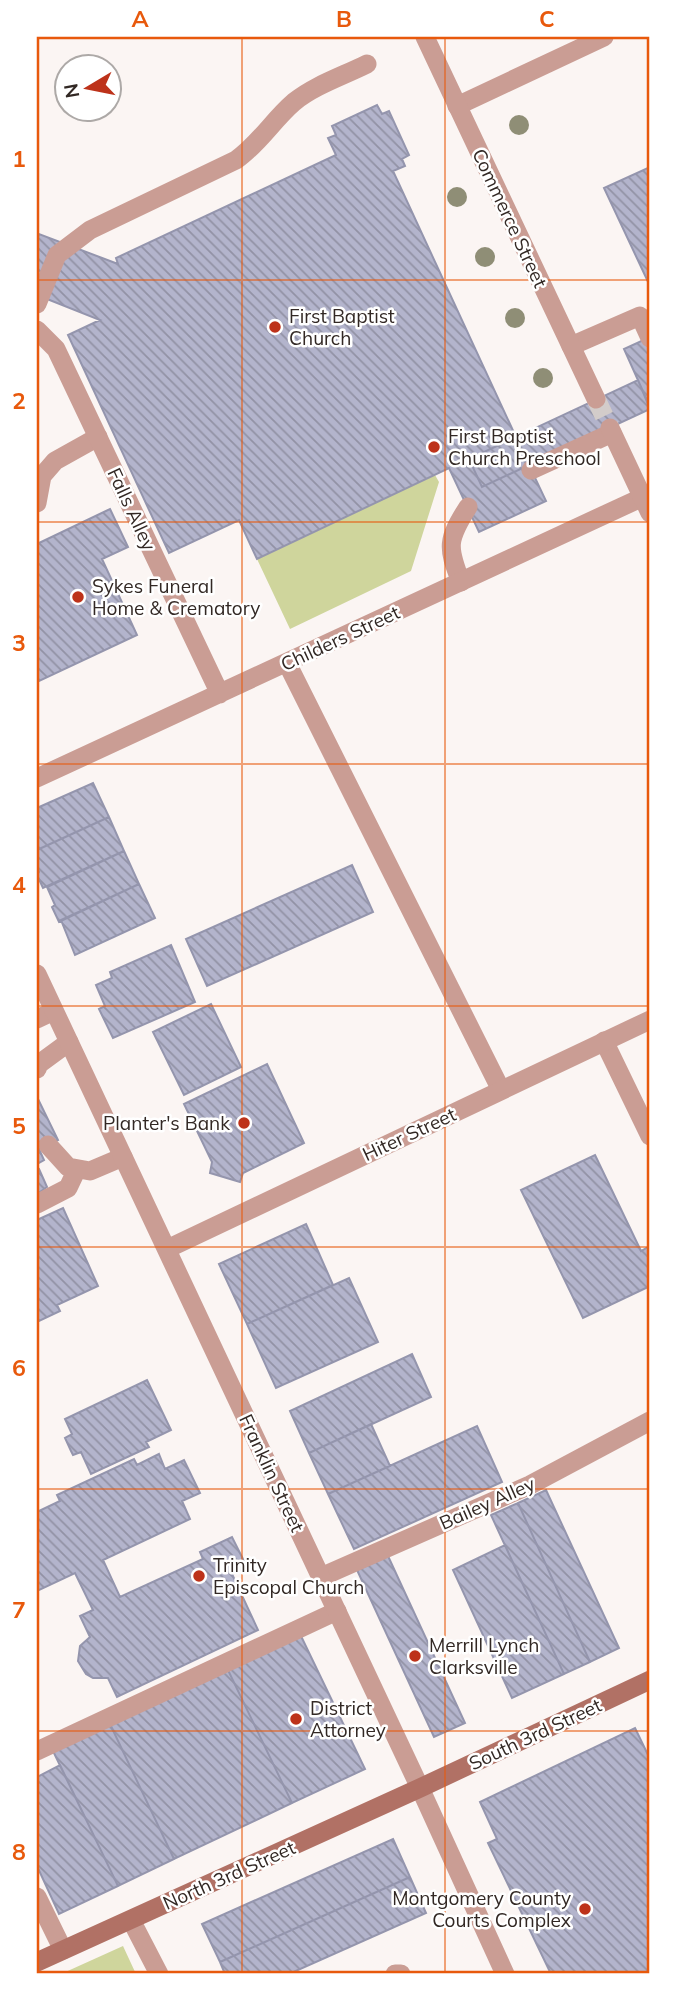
<svg xmlns="http://www.w3.org/2000/svg" width="687" height="2011" viewBox="0 0 687 2011" font-family="Mulish,sans-serif">
  <style>
    .green { fill: #cfd59c }
    .building { fill: url(#building-back-hatch); stroke: #9495ad; stroke-width: 2 }
    .lines { fill: none; stroke-linecap: round; stroke-linejoin: round }
    .tertiary-tunnel { stroke: #d3ccca; stroke-width: 19; stroke-dasharray: 19 10; stroke-linecap: butt }
    .service { stroke: #ca9d94; stroke-width: 19 }
    .minor { stroke: #ca9d94; stroke-width: 19 }
    .tertiary { stroke: #ca9d94; stroke-width: 19 }
    .secondary { stroke: #b17165; stroke-width: 19 }
    .tree { fill: #8f8e76 }
    .grid { fill: none; stroke: #e8590c; stroke-width: 2; stroke-opacity: 0.55 }
    .poi-dot { fill: #bd321a; stroke: #fff; stroke-width: 2.5 }
    .labels { text-anchor: middle; stroke-width: 5; stroke-linejoin: round; paint-order: stroke }
    .street-label { font-size: 19px; fill: #322824; stroke: #fff }
    .poi-label { font-size: 19px; fill: #322824; stroke: #fff; text-anchor: start }
    .neatline { fill: none; stroke: #e8590c; stroke-width: 2.5 }
    .grid-label { font-size: 23px; text-anchor: middle; font-weight: bold; fill: #e8590c }
  </style>
  <defs>
    <pattern id="building-back-hatch" width="6" height="6" patternUnits="userSpaceOnUse" patternTransform="scale(1.75)"><rect width="6" height="6" fill="#b3b4cc"/><path d="M-1 5l2 2M0 0l6 6M5-1l2 2" fill="none" stroke="#9292a5"/></pattern>
  </defs>
  <rect width="100%" height="100%" fill="#fbf5f3"/>
  <path class="green" d="M 435,475 L 439,482 L 411,571 L 290,629 L 257,559 Z
    M 123,1946 L 136,1974 L 61,1974 Z"/>
  <path class="building" d="M 377,105 L 382,114 L 389,111 L 409,155 L 402,159 L 405,166 L 393,171 L 516,437 L 469,459 L 482,487 L 529,465 L 546,501 L 479,532 L 449,468 L 257,559 L 239,520 L 169,553 L 68,335 L 100,320 L 37,295 L 37,241 L 39,234 L 118,264 L 116,258 L 336,155 L 328,138 L 336,135 L 332,126 Z
    M 650,167 L 650,286 L 604,188 Z
    M 650,337 L 650,407 L 624,349 Z
    M 638,380 L 650,409 L 482,487 L 469,459 Z
    M 110,509 L 128,547 L 102,559 L 137,635 L 37,682 L 37,544 Z
    M 93,783 L 109,817 L 37,850 L 37,808 Z
    M 109,817 L 124,851 L 43,888 L 37,875 L 39,872 L 37,867 L 37,850 Z
    M 124,851 L 139,884 L 59,922 L 52,907 L 55,905 L 47,887 Z
    M 352,865 L 373,912 L 207,986 L 186,939 Z
    M 139,884 L 155,918 L 75,955 L 61,920 Z
    M 171,945 L 195,1002 L 113,1038 L 99,1009 L 105,1006 L 96,985 L 112,978 L 110,972 Z
    M 211,1004 L 241,1067 L 184,1095 L 153,1032 Z
    M 267,1064 L 304,1143 L 243,1173 L 240,1182 L 210,1173 L 212,1162 L 184,1104 Z
    M 38,1099 L 58,1140 L 39,1149 L 44,1160 L 37,1164 Z
    M 595,1155 L 641,1251 L 650,1246 L 650,1286 L 583,1318 L 521,1190 Z
    M 39,1169 L 47,1187 L 37,1194 L 37,1170 Z
    M 63,1208 L 98,1286 L 57,1305 L 60,1311 L 37,1322 L 37,1220 Z
    M 306,1224 L 333,1285 L 247,1324 L 219,1264 Z
    M 349,1278 L 378,1342 L 276,1388 L 247,1324 Z
    M 412,1354 L 431,1397 L 309,1453 L 290,1411 Z
    M 147,1380 L 171,1430 L 146,1442 L 149,1447 L 91,1474 L 81,1452 L 73,1455 L 71,1451 L 65,1438 L 72,1434 L 65,1419 Z
    M 371,1424 L 390,1466 L 328,1494 L 309,1453 Z
    M 477,1426 L 502,1482 L 354,1549 L 328,1494 Z
    M 159,1454 L 165,1469 L 184,1460 L 200,1493 L 182,1501 L 190,1519 L 103,1560 L 120,1597 L 203,1559 L 200,1552 L 232,1537 L 247,1567 L 232,1574 L 258,1630 L 117,1697 L 108,1678 L 93,1678 L 86,1674 L 78,1661 L 80,1646 L 90,1637 L 80,1616 L 93,1610 L 75,1573 L 37,1591 L 37,1512 L 60,1501 L 57,1495 L 134,1459 L 137,1465 Z
    M 546,1490 L 619,1648 L 590,1662 L 518,1503 Z
    M 518,1503 L 590,1662 L 564,1674 L 491,1515 Z
    M 505,1545 L 564,1674 L 512,1698 L 453,1570 Z
    M 388,1556 L 465,1723 L 434,1737 L 357,1570 Z
    M 300,1634 L 365,1769 L 292,1803 L 227,1668 Z
    M 227,1668 L 292,1803 L 174,1859 L 110,1724 Z
    M 110,1724 L 174,1859 L 118,1886 L 53,1751 Z
    M 635,1728 L 650,1759 L 650,1974 L 551,1974 L 488,1843 L 497,1839 L 480,1802 Z
    M 60,1765 L 118,1886 L 59,1914 L 37,1866 L 37,1777 Z
    M 393,1839 L 410,1877 L 220,1962 L 202,1924 Z
    M 410,1877 L 426,1913 L 289,1974 L 225,1974 L 220,1962 Z"/>
  <g class="lines">
    <path class="tertiary-tunnel" d="M 596,399 L 610,428"/>
    <path class="service" d="M 37,304 L 57,255 L 90,230 L 236,160 C 259,144 273,120 294,102 C 315,85 343,76 367,64
      M 571,346 L 640,316 L 650,338
      M 531,470 L 612,433
      M 37,503 L 42,476 L 55,461 L 98,437
      M 461,582 C 447,547 447,540 468,507
      M 287,663 L 501,1090
      M 604,1041 L 650,1136
      M 37,1069 L 39,1064 L 69,1042
      M 48,1145 L 68,1167 L 90,1171 L 123,1157
      M 37,1204 L 68,1188 L 77,1169
      M 321,1577 L 530,1485 L 650,1421
      M 37,1751 L 337,1611
      M 37,1897 L 63,1950
      M 395,1974 L 401,1974"/>
    <path class="minor" d="M 457,106 L 604,37
      M 37,330 L 56,349 L 220,694
      M 37,778 L 643,497
      M 37,1019 L 54,1011
      M 167,1249 L 650,1020
      M 131,1920 L 159,1974"/>
    <path class="tertiary" d="M 425,37 L 596,399
      M 610,428 L 650,513
      M 37,974 L 420,1788 L 505,1974"/>
    <path class="secondary" d="M 37,1962 L 420,1788 L 650,1680"/>
  </g>
  <g class="tree">
    <circle cx="519" cy="125" r="10"/>
    <circle cx="457" cy="197" r="10"/>
    <circle cx="485" cy="257" r="10"/>
    <circle cx="515" cy="318" r="10"/>
    <circle cx="543" cy="378" r="10"/>
  </g>
  <path class="grid" d="M 242,37 L 242,1974M 445,37 L 445,1974M 37,280 L 650,280M 37,522 L 650,522M 37,764 L 650,764M 37,1006 L 650,1006M 37,1247 L 650,1247M 37,1489 L 650,1489M 37,1731 L 650,1731"/>
  <g class="poi-dot">
    <circle cx="275" cy="327" r="7"/>
    <circle cx="434" cy="447" r="7"/>
    <circle cx="78" cy="597" r="7"/>
    <circle cx="244" cy="1123" r="7"/>
    <circle cx="199" cy="1576" r="7"/>
    <circle cx="415" cy="1656" r="7"/>
    <circle cx="296" cy="1719" r="7"/>
    <circle cx="585" cy="1909" r="7"/>
  </g>
  <g class="labels">
    <g class="street-label">
      <text transform="translate(510 218) rotate(65)" y="7">Commerce Street</text>
      <text transform="translate(132 509) rotate(65)" y="7">Falls Alley</text>
      <text transform="translate(340 638) rotate(-25)" y="7">Childers Street</text>
      <text transform="translate(409 1134) rotate(-25)" y="7">Hiter Street</text>
      <text transform="translate(272 1473) rotate(65)" y="7">Franklin Street</text>
      <text transform="translate(487 1503) rotate(-24)" y="7">Bailey Alley</text>
      <text transform="translate(535 1734) rotate(-25)" y="7">South 3rd Street</text>
      <text transform="translate(229 1875) rotate(-24)" y="7">North 3rd Street</text>
    </g>
    <g class="poi-label">
      <text x="289" y="323">First Baptist<tspan x="289" dy="22">Church</tspan></text>
      <text x="448" y="443">First Baptist<tspan x="448" dy="22">Church Preschool</tspan></text>
      <text x="92" y="593">Sykes Funeral<tspan x="92" dy="22">Home &amp; Crematory</tspan></text>
      <text x="230" y="1130" text-anchor="end">Planter's Bank</text>
      <text x="213" y="1572">Trinity<tspan x="213" dy="22">Episcopal Church</tspan></text>
      <text x="429" y="1652">Merrill Lynch<tspan x="429" dy="22">Clarksville</tspan></text>
      <text x="310" y="1715">District<tspan x="310" dy="22">Attorney</tspan></text>
      <text x="571" y="1905" text-anchor="end">Montgomery County<tspan x="571" dy="22">Courts Complex</tspan></text>
    </g>
  </g>
  <rect width="687" height="2011" fill="none" stroke="#ffffff" stroke-width="77"/>
  <g transform="translate(88 88) rotate(260)"><circle r="33" fill="#ffffff" stroke="#ada9a7" stroke-width="2"/>
  <path d="M0-5L12 26L0 18L-12 26Z" fill="#bd321a"/>
  <text y="-10" font-size="19" font-weight="bold" text-anchor="middle" fill="#322824">N</text>
  </g>
  <rect x="38" y="38" width="610" height="1934" class="neatline"/>
  <g class="grid-label">
    <text x="140" y="27">A</text>
    <text x="344" y="27">B</text>
    <text x="547" y="27">C</text>
    <text x="19" y="167">1</text>
    <text x="19" y="409">2</text>
    <text x="19" y="651">3</text>
    <text x="19" y="893">4</text>
    <text x="19" y="1134">5</text>
    <text x="19" y="1376">6</text>
    <text x="19" y="1618">7</text>
    <text x="19" y="1860">8</text>
  </g>
</svg>
